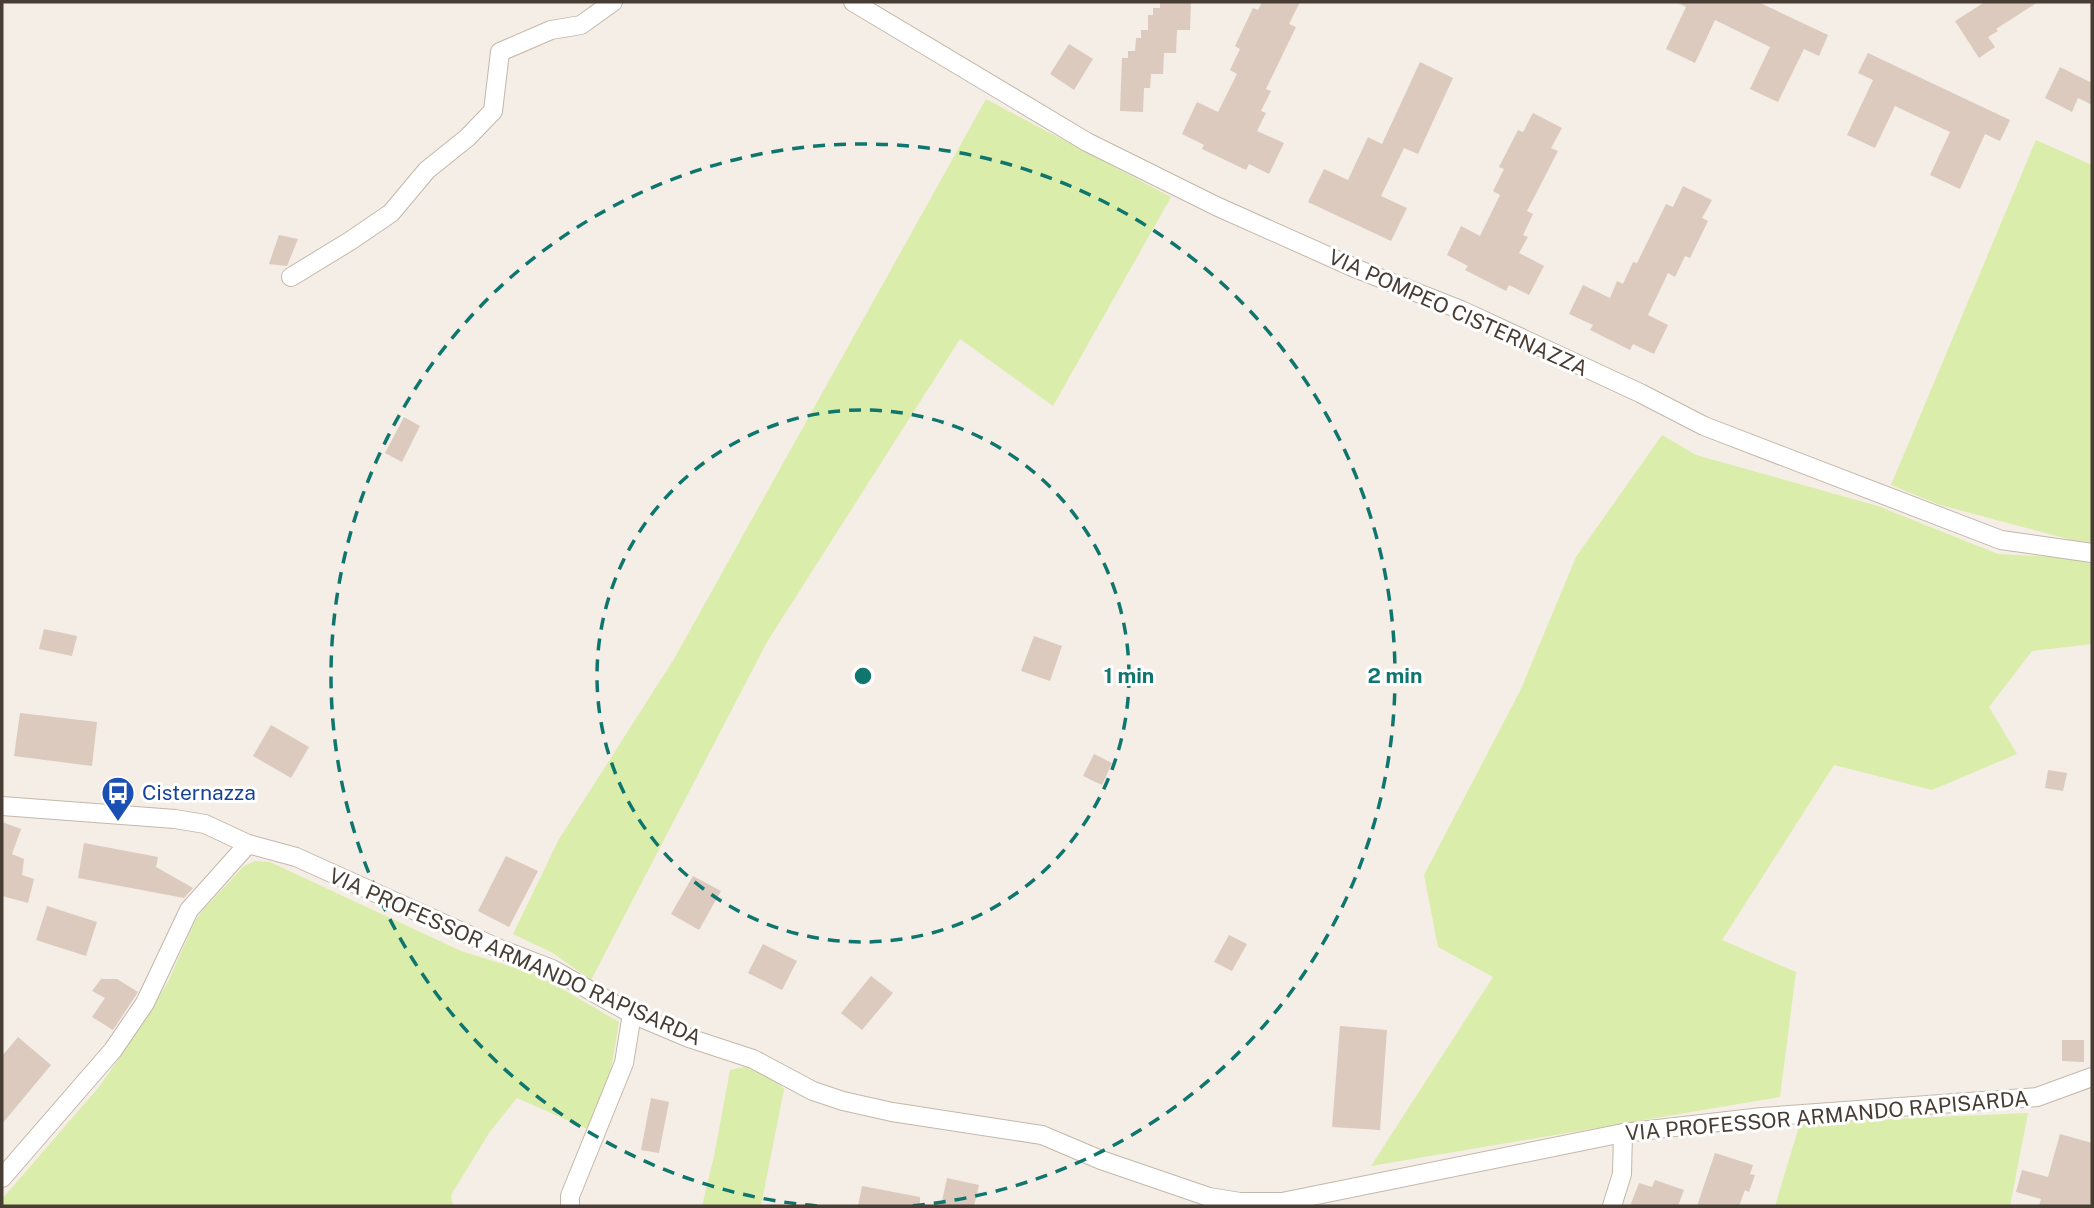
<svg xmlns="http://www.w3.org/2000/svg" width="2094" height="1208" viewBox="0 0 2094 1208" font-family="'Public Sans',sans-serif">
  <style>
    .green { fill: #daedaa }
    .building { fill: #dbcabd }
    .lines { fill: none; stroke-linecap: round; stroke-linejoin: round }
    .minor-casing { stroke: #c4b7aa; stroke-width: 20 }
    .minor { stroke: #fff; stroke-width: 18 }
    .ring { fill: none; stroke: #0f766e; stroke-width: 3.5; stroke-dasharray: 12 9 }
    .labels { text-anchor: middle; stroke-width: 6; stroke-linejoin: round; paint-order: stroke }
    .street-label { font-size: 21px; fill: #483d34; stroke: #fff }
    .transit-label { font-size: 21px; fill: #164399; stroke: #fff; text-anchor: start }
    .centre { fill: #0f766e; stroke: #fff; stroke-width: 3.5 }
    .ring-label { font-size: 21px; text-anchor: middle; font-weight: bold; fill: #0f766e; stroke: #fff; stroke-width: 6; stroke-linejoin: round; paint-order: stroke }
  </style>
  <rect width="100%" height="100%" fill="#f5eee6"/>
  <path class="green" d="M 986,99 L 1171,197 L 1053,406 L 960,339 L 767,642 L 591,980 L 553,953 L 513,934 L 559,839 L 674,659 Z
    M 2036,140 L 2092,165 L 2092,543 L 2072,540 L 1940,505 L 1891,485 Z
    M 1662,435 L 1696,455 L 1878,506 L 1998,554 L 2072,558 L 2092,564 L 2092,644 L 2032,651 L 1989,707 L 2017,754 L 1932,790 L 1834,765 L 1722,940 L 1796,972 L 1780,1097 L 1371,1166 L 1493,977 L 1438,947 L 1424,875 L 1521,689 L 1576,557 Z
    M 255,861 L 270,862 L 461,951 L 538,975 L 619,1022 L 611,1070 L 587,1129 L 517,1098 L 489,1133 L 451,1195 L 453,1206 L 2,1206 L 2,1199 L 99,1087 L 125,1050 L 168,982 L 195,921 L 203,910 L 244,866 Z
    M 749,1066 L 770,1075 L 784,1089 L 761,1206 L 702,1206 L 714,1156 L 730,1070 Z
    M 2028,1113 L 2010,1206 L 1775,1206 L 1800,1123 Z"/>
  <path class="building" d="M 1160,2 L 1191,2 L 1190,30 L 1177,30 L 1176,53 L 1164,53 L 1163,74 L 1151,74 L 1150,88 L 1144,88 L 1143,112 L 1120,111 L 1122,58 L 1128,58 L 1128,51 L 1135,51 L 1136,38 L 1141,38 L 1141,30 L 1148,30 L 1148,15 L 1153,15 L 1153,8 L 1160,8 Z
    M 1262,2 L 1300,2 L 1289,24 L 1296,27 L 1266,89 L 1271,91 L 1261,111 L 1266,113 L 1257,131 L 1284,143 L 1269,174 L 1249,164 L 1246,170 L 1202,149 L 1204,145 L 1182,134 L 1197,102 L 1218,112 L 1237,74 L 1230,70 L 1240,49 L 1235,46 L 1253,8 L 1258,10 Z
    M 1676,2 L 1758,2 L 1828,35 L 1819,56 L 1804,49 L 1778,102 L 1750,89 L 1770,47 L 1715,20 L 1695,63 L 1666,49 L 1686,7 Z
    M 1985,2 L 2038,2 L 1996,29 L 1998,31 L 1988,37 L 1995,47 L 1979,58 L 1955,21 Z
    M 1069,44 L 1093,59 L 1074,90 L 1050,74 Z
    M 1868,53 L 2010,120 L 2000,141 L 1985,134 L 1960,189 L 1930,175 L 1950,132 L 1895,106 L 1875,148 L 1847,135 L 1873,80 L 1858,73 Z
    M 1420,62 L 1453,78 L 1418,154 L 1404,148 L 1381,196 L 1407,208 L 1391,241 L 1308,202 L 1324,169 L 1348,180 L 1368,137 L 1382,144 Z
    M 2060,67 L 2092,83 L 2092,105 L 2078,98 L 2072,112 L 2045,98 Z
    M 1533,113 L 1562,128 L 1551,148 L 1558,151 L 1527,211 L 1533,214 L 1523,235 L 1528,237 L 1519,253 L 1544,266 L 1529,295 L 1509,285 L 1506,291 L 1465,270 L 1468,266 L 1447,255 L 1461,226 L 1480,236 L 1500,195 L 1493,191 L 1504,169 L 1499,167 L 1518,130 L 1523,132 Z
    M 1683,186 L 1712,200 L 1702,218 L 1708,221 L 1690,258 L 1685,256 L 1675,277 L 1668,273 L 1648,315 L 1668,325 L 1654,354 L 1633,344 L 1630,350 L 1590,330 L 1593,325 L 1569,314 L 1583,285 L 1610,298 L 1617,281 L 1623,284 L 1633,262 L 1637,263 L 1666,204 L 1673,207 Z
    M 279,235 L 298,239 L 287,266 L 269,264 Z
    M 404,417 L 420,426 L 402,462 L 385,453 Z
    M 44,629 L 77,636 L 72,656 L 39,649 Z
    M 1034,636 L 1062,646 L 1050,681 L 1021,671 Z
    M 20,713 L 97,722 L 92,766 L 14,756 Z
    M 271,725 L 309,747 L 291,778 L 253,756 Z
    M 1094,754 L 1112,763 L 1102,785 L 1083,776 Z
    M 2048,770 L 2067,773 L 2063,791 L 2045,788 Z
    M 2,822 L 21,829 L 12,854 L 24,859 L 22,875 L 34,879 L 28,903 L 2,896 Z
    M 84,843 L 158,857 L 156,867 L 193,888 L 184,898 L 78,878 Z
    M 506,856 L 538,871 L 509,927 L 478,911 Z
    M 693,876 L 721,891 L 699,930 L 671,914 Z
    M 47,906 L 97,922 L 86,956 L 36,940 Z
    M 1229,935 L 1247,944 L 1232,971 L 1214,962 Z
    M 763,944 L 797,961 L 782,990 L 748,973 Z
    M 871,976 L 893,993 L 862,1030 L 841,1013 Z
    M 101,979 L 117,979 L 138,992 L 113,1030 L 92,1017 L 105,998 L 92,991 Z
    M 1340,1026 L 1387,1030 L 1380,1130 L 1332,1127 Z
    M 18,1037 L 51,1065 L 2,1124 L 2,1056 Z
    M 2062,1040 L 2084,1040 L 2084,1062 L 2062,1061 Z
    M 651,1098 L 669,1102 L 659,1153 L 641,1150 Z
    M 2060,1134 L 2092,1143 L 2092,1206 L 2039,1206 L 2041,1199 L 2016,1192 L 2022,1170 L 2048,1177 Z
    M 1715,1153 L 1753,1165 L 1750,1174 L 1755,1175 L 1749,1192 L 1745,1190 L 1739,1206 L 1697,1206 Z
    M 947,1178 L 979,1185 L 974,1206 L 941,1206 Z
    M 1655,1180 L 1684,1190 L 1678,1206 L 1630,1206 L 1639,1183 L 1652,1187 Z
    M 862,1186 L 920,1197 L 920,1206 L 858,1206 Z"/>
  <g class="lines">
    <defs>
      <path id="minor" d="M 853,2 L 1087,142 L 1216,206 L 1357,269 L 1461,310 L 1640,393 L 1704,426 L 2001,540 L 2092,553
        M 291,277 L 350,241 L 391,213 L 427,170 L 467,138 L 493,111 L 500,52 L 551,30 L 581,25 L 613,2
        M 2,806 L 175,819 L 205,824 L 248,844 L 296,857 L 500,949 L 552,969 L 632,1014 L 689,1038 L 753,1059 L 813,1091 L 843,1101 L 892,1112 L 1042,1135 L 1101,1160 L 1209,1197 L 1240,1202 L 1282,1202 L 1623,1133 L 1762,1117 L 2037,1097 L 2092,1077
        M 2,1178 L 113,1050 L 145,1003 L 189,910 L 248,844
        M 570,1206 L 570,1196 L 624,1063 L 632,1014
        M 1612,1206 L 1622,1174 L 1623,1133"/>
    </defs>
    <use href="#minor" class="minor-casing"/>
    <use href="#minor" class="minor"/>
  </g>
  <g class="ring">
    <circle cx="863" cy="676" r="266"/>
    <path d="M817 1206A532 532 0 1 1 909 1206"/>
  </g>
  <defs>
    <symbol id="bus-pin" viewBox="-11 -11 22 30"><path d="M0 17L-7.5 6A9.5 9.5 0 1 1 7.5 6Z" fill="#1a4fb4" stroke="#fff"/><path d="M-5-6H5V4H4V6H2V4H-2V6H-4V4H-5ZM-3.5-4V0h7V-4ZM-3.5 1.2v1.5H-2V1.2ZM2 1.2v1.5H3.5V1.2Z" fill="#fff"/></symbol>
  </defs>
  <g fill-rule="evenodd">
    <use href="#bus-pin" x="99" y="774" width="38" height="52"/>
  </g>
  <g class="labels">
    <g class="street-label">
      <text transform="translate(1458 313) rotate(24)" y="7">VIA POMPEO CISTERNAZZA</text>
      <text transform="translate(515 957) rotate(24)" y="7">VIA PROFESSOR ARMANDO RAPISARDA</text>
      <text transform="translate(1827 1116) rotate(-5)" y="7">VIA PROFESSOR ARMANDO RAPISARDA</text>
    </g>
    <g class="transit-label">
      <text x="142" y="800">Cisternazza</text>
    </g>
  </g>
  <circle cx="863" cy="676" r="10" class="centre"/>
  <g class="ring-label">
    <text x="1129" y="683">1 min</text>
    <text x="1395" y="683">2 min</text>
  </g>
  <rect width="2094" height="1208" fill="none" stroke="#483d34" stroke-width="7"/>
</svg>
